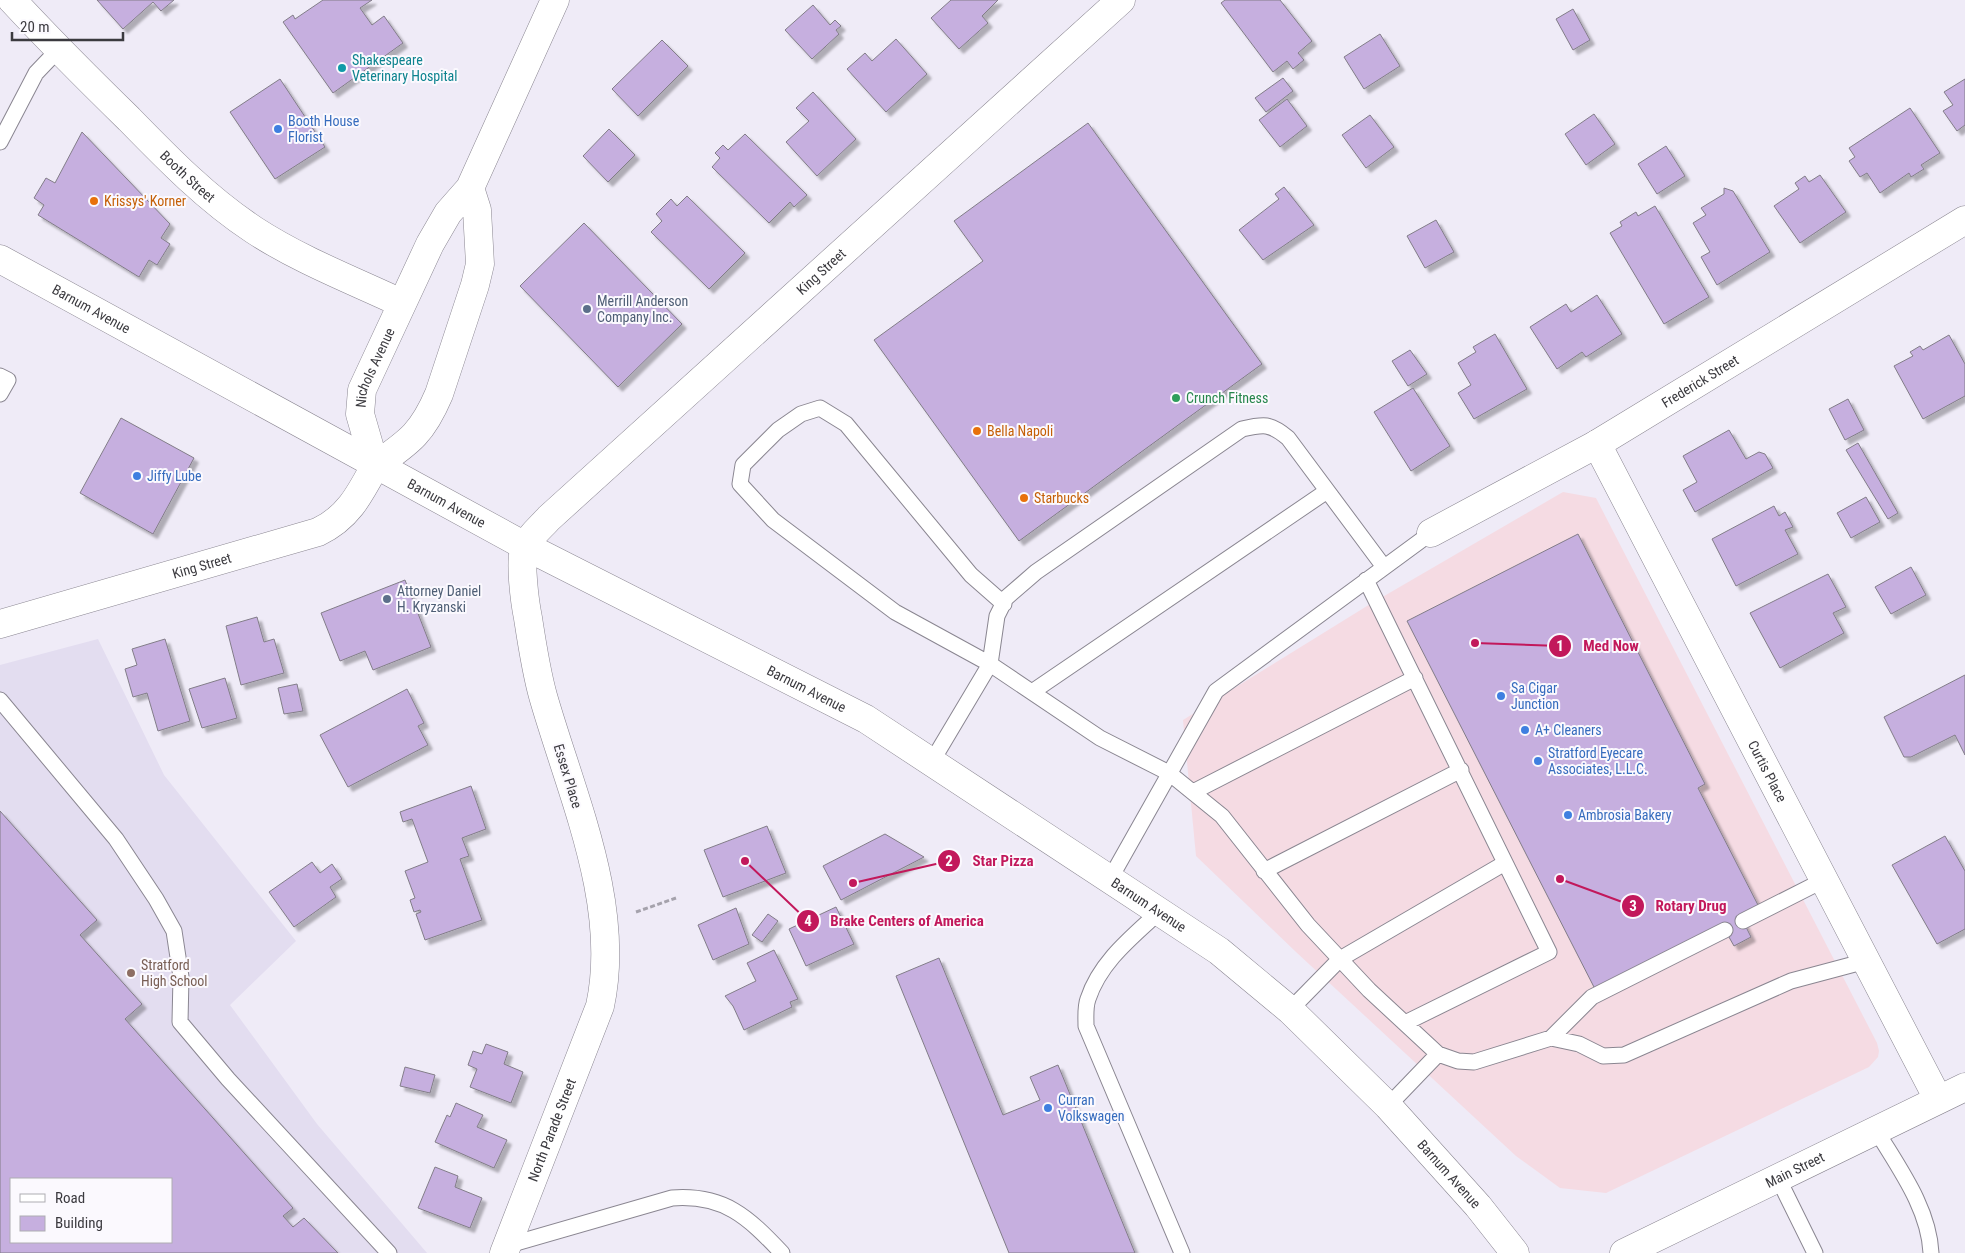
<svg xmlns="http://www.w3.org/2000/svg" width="1965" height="1253" viewBox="0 0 1965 1253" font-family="'Roboto Condensed',sans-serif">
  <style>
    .commercial { fill: #f5dbe3 }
    .built { fill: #e3ddf0; fill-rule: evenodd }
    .building { fill: #c6afdf; stroke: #827d88; fill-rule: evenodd; filter: url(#shadow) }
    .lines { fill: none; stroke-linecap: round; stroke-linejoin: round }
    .lane-casing { stroke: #8a8691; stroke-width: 17 }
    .street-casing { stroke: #8a8691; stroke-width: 29 }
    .secondary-casing { stroke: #8a8691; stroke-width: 29 }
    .primary-casing { stroke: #8a8691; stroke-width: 29 }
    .path { stroke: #a5a2ac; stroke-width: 3; stroke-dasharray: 5 2.5; stroke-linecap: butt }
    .lane { stroke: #fff; stroke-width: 15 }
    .street { stroke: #fff; stroke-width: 28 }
    .secondary { stroke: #fff; stroke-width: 28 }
    .primary { stroke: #fff; stroke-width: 28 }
    .culture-dot { fill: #0f9aa8; stroke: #fbf9fe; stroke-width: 2 }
    .shop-dot { fill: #3f7fe0; stroke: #fbf9fe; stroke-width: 2 }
    .food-dot { fill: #e8710a; stroke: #fbf9fe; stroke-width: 2 }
    .service-dot { fill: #5c6f8a; stroke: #fbf9fe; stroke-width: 2 }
    .leisure-dot { fill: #2e9e5b; stroke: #fbf9fe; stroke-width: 2 }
    .education-dot { fill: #8d6e63; stroke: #fbf9fe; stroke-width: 2 }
    .labels { text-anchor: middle; stroke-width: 4; stroke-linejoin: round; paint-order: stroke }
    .culture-label { font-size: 14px; fill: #0d838f; stroke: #fbf9fe; text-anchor: start }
    .shop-label { font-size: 14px; fill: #366cbe; stroke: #fbf9fe; text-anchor: start }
    .street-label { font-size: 14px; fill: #3b3a3f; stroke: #fbf9fe }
    .food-label { font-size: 14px; fill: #c56008; stroke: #fbf9fe; text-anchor: start }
    .service-label { font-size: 14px; fill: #4e5e75; stroke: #fbf9fe; text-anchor: start }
    .leisure-label { font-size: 14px; fill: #27864d; stroke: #fbf9fe; text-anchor: start }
    .education-label { font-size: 14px; fill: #785e54; stroke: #fbf9fe; text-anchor: start }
    .leader { fill: none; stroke: #c2185b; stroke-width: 2 }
    .callout-dot { fill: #c2185b; stroke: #fbf9fe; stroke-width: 2 }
    .mark-label { font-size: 15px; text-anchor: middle; font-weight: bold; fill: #fff }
    .callout-label { font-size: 15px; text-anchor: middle; font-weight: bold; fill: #c2185b; stroke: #fbf9fe; stroke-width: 4; stroke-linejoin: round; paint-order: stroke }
  </style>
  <defs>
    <filter id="shadow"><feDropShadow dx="4.5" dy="4.5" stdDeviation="1" flood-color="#0004"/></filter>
  </defs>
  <rect width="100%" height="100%" fill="#efebf7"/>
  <path class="commercial" d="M 1563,492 L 1596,498 L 1877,1043 L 1879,1051 L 1878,1057 L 1869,1067 L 1606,1193 L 1560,1188 L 1516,1156 L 1296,952 L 1196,856 L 1183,720 L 1367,606 Z"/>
  <path class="built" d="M 98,639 L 164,775 L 296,941 L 230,1005 L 317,1124 L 427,1253 L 0,1253 L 0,665 ZM 11,1179 L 171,1179 L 171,1242 L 11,1242 Z"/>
  <path class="building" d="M 97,0 L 174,0 L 161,11 L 153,2 L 123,29 Z
    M 323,0 L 372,0 L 360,8 L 372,25 L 384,16 L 403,43 L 333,93 L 283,22 L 293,15 L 295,19 Z
    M 951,0 L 998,0 L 982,16 L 988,23 L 959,49 L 931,18 Z
    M 1225,0 L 1280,0 L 1312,41 L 1298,53 L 1304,60 L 1293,69 L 1287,61 L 1273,72 L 1221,3 Z
    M 813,5 L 830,25 L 835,20 L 841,26 L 836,30 L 839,34 L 812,59 L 785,30 Z
    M 1573,9 L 1590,40 L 1573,50 L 1556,19 Z
    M 1380,34 L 1400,66 L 1364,89 L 1344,57 Z
    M 896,39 L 927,74 L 886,112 L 847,69 L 865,53 L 872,61 Z
    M 662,40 L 688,66 L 638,116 L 612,89 Z
    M 1283,78 L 1293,91 L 1266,112 L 1255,98 Z
    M 280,79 L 325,147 L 275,179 L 230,112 Z
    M 1965,79 L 1965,125 L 1957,131 L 1943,111 L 1953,105 L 1944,92 Z
    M 813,92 L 856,139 L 817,176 L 786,142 L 809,121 L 796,108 Z
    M 1287,99 L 1307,126 L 1280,147 L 1259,120 Z
    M 1910,108 L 1940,153 L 1921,165 L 1924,169 L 1911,177 L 1909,173 L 1880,193 L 1867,173 L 1860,177 L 1849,161 L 1855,157 L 1849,148 Z
    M 1594,114 L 1615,144 L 1586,165 L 1565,134 Z
    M 1370,115 L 1394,147 L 1366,168 L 1342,135 Z
    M 1088,123 L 1262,364 L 1019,541 L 874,340 L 983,261 L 954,221 Z
    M 609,129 L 635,155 L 608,182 L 583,156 Z
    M 82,132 L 170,224 L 161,238 L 170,244 L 157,265 L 149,260 L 139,277 L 38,215 L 44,205 L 34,198 L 46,178 L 55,183 Z
    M 745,134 L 807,195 L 794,207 L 790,202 L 769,223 L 712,167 L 720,158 L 715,153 L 723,145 L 728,150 Z
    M 1666,146 L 1685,176 L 1657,194 L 1638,164 Z
    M 1820,175 L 1846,212 L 1800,243 L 1774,206 L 1799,189 L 1795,183 L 1805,176 L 1809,182 Z
    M 1284,187 L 1314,225 L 1263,260 L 1239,230 L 1279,199 L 1275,194 Z
    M 1724,188 L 1733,191 L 1770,252 L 1717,285 L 1701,257 L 1710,252 L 1693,223 L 1706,215 L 1701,208 L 1724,194 Z
    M 687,196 L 745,253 L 709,289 L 651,232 L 662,221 L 656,214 L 671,199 L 677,206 Z
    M 1655,206 L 1709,297 L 1664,324 L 1610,233 L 1622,226 L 1620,222 L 1636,212 L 1638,216 Z
    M 1436,220 L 1454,252 L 1425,268 L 1407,236 Z
    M 584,223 L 682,324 L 618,387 L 520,286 Z
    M 1597,295 L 1622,334 L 1586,357 L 1582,352 L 1557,369 L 1530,327 L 1566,304 L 1571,312 Z
    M 1495,334 L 1527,389 L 1474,419 L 1458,393 L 1471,385 L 1458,363 L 1476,352 L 1473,347 Z
    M 1949,335 L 1965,364 L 1965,396 L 1923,419 L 1894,366 L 1913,356 L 1910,352 L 1920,346 L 1923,350 Z
    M 1410,350 L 1427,374 L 1408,386 L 1392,361 Z
    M 1413,388 L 1450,446 L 1411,471 L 1374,412 Z
    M 1848,399 L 1864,430 L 1845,440 L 1829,409 Z
    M 121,418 L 194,458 L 153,534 L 80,493 Z
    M 1729,430 L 1746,459 L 1759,452 L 1765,454 L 1773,468 L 1695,512 L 1683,490 L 1697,482 L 1683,456 Z
    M 1858,443 L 1898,513 L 1888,519 L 1846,450 Z
    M 1866,497 L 1880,522 L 1851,538 L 1837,513 Z
    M 1774,506 L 1779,516 L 1785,512 L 1793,527 L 1785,530 L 1798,554 L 1736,586 L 1712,539 Z
    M 1578,534 L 1705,784 L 1698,788 L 1759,907 L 1743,921 L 1751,937 L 1734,946 L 1725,930 L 1596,991 L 1407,621 Z
    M 1911,567 L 1926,595 L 1891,614 L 1875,587 Z
    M 1828,574 L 1846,607 L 1833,613 L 1844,633 L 1780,668 L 1750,613 Z
    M 405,580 L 431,647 L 373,670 L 365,651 L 340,661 L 321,613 Z
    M 257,617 L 264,642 L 274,639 L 284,673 L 241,685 L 226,626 Z
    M 165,639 L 190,721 L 158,731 L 147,693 L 133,697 L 125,669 L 137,665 L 132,649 Z
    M 1965,675 L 1965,755 L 1955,735 L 1911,757 L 1904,757 L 1884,717 Z
    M 225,678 L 237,718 L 202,728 L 189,689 Z
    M 297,684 L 303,711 L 284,714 L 278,688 Z
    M 407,689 L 424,723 L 418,726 L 428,745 L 348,787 L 320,735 Z
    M 471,786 L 486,829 L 462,838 L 469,856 L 460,859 L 482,920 L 425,940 L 416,914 L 421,912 L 420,910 L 414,912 L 410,900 L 415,898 L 405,871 L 428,862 L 412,819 L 403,822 L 400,812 Z
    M 0,811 L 97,920 L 80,935 L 142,1004 L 125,1019 L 293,1208 L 283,1216 L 293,1227 L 304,1218 L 338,1253 L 0,1253 ZM 11,1179 L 171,1179 L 171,1242 L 11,1242 Z
    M 767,826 L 786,873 L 723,897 L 704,850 Z
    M 885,834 L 924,857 L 841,900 L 823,866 Z
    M 1945,836 L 1965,871 L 1965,929 L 1937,944 L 1892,865 Z
    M 312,862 L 320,873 L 332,864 L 342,879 L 330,887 L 336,897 L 294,927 L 269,892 Z
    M 836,907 L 854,944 L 806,966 L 789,929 Z
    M 736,908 L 749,944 L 713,960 L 698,925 Z
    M 768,914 L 778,921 L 762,942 L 752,935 Z
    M 774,950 L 798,999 L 790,1002 L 792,1007 L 744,1030 L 733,1006 L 725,996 L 756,981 L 747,963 Z
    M 939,958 L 1003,1115 L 1040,1100 L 1030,1077 L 1058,1065 L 1135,1253 L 1009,1253 L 896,976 Z
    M 486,1044 L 508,1052 L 504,1064 L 523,1072 L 511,1103 L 470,1087 L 477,1069 L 468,1065 L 473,1051 L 482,1054 Z
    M 405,1067 L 435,1075 L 430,1093 L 400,1086 Z
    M 456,1103 L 483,1115 L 477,1127 L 507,1140 L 494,1168 L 435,1142 L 447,1115 L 450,1117 Z
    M 435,1167 L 458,1176 L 455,1187 L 482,1198 L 470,1228 L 418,1208 Z"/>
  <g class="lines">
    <defs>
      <path id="lane" d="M 0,142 L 36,73 L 58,50
        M 0,376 L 8,380 L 0,394
        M 1366,580 L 1549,952 L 1405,1023
        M 1004,604 L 971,575 L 846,424 L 820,408 L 801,414 L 778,430 L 743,465 L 740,484 L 773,520 L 895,612 L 990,664 L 1100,738 L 1169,773 L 1222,816 L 1308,925 L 1369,990 L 1438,1054 L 1388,1106
        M 1032,692 L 1327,491
        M 0,700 L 116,839 L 156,899 L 174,931 L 181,977 L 180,1022 L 228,1079 L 389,1253
        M 931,763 L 990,664 L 997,616 L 1006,598 L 1036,572 L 1242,429 C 1264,424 1270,423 1288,438 L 1384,567
        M 1193,792 L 1415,678
        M 1264,871 L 1461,770
        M 1110,879 L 1216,691 L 1431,533
        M 1159,912 C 1132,937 1100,962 1088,999 C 1085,1007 1086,1017 1086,1026 L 1182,1253
        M 1743,921 L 1824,880
        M 1290,1010 L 1340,959 L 1505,863
        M 1551,1038 L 1592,997 L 1725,930
        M 1438,1054 L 1458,1061 L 1474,1062 L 1551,1038 L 1579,1044 L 1603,1056 L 1624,1055 L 1791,981 L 1866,961
        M 1876,1130 C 1898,1167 1929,1208 1931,1253
        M 1778,1178 L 1815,1253
        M 509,1245 L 672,1198 C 724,1194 748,1217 782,1253"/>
      <g id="street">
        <path id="s1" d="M 12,0 C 50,41 89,80 129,119 C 168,159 207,199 254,230 C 300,260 352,280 401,303"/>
        <path id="s2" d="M 1597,444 L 1938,1099"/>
        <path id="s3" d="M 1431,533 L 1597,444 L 1965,220"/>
        <path id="s4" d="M 0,624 L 318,532 C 348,518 360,494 375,466"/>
        <path id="s5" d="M 504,1253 L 600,1006 C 622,904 571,794 543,696 C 536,671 532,644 528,618 C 525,603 519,560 525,546 C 529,537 542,526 549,518 L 1121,0"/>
      </g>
      <g id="secondary">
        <path id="s6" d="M 470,188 L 477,210 L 480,264 L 475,285 L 439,394 C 422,434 409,442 375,466 L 360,414 L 362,390 L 430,244 L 448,213 L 470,188 L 555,0"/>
      </g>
      <g id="primary">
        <path id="s7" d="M 0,259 L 525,546 L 866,719 L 1219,951 L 1290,1010 L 1388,1106 L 1478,1206 L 1515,1253"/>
        <path id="s8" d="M 1624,1253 L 1965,1087"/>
      </g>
    </defs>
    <use href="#lane" class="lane-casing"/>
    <use href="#street" class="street-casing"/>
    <use href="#secondary" class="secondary-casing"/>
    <use href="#primary" class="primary-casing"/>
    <path class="path" d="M 636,912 L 676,898"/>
    <use href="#lane" class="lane"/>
    <use href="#street" class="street"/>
    <use href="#secondary" class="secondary"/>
    <use href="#primary" class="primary"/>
  </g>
  <circle class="culture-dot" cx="342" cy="68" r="5"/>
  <g class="shop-dot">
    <circle cx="278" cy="129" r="5"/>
    <circle cx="137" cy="476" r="5"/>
    <circle cx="1501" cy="696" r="5"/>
    <circle cx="1525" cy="730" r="5"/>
    <circle cx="1538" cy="761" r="5"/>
    <circle cx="1568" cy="815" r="5"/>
    <circle cx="1048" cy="1108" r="5"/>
  </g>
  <g class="food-dot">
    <circle cx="94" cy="201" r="5"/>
    <circle cx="977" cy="431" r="5"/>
    <circle cx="1024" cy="498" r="5"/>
  </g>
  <g class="service-dot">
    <circle cx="587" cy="309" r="5"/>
    <circle cx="387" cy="599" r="5"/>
  </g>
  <circle class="leisure-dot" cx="1176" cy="398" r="5"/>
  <circle class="education-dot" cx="131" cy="973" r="5"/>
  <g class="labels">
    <g class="culture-label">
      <text x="352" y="65">Shakespeare<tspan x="352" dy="16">Veterinary Hospital</tspan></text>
    </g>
    <g class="shop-label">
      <text x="288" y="126">Booth House<tspan x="288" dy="16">Florist</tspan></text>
      <text x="147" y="481">Jiffy Lube</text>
      <text x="1511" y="693">Sa Cigar<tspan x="1511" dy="16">Junction</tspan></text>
      <text x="1535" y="735">A+ Cleaners</text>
      <text x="1548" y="758">Stratford Eyecare<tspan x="1548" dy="16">Associates, L.L.C.</tspan></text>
      <text x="1578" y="820">Ambrosia Bakery</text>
      <text x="1058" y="1105">Curran<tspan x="1058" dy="16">Volkswagen</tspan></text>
    </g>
    <g class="street-label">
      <text dy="5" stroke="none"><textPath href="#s1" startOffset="249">Booth Street</textPath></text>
      <text dy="5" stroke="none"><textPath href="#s5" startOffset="1140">King Street</textPath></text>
      <text dy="5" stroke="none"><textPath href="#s7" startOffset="104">Barnum Avenue</textPath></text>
      <text dy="5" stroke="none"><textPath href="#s6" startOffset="415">Nichols Avenue</textPath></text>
      <text dy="5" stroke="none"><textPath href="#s3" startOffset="309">Frederick Street</textPath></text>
      <text dy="5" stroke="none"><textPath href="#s7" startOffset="509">Barnum Avenue</textPath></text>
      <text dy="5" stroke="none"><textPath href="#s4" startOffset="210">King Street</textPath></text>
      <text dy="5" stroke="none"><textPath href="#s7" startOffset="914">Barnum Avenue</textPath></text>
      <text dy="5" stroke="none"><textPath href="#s2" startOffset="369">Curtis Place</textPath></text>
      <text transform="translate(568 776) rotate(73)" y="5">Essex Place</text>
      <text dy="5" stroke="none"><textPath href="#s7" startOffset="1319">Barnum Avenue</textPath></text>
      <text dy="5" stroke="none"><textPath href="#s5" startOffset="132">North Parade Street</textPath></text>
      <text dy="5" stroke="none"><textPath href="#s8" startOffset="190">Main Street</textPath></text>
      <text dy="5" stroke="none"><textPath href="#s7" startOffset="1724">Barnum Avenue</textPath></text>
    </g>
    <g class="food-label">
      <text x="104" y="206">Krissys' Korner</text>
      <text x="987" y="436">Bella Napoli</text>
      <text x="1034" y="503">Starbucks</text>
    </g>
    <g class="service-label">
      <text x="597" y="306">Merrill Anderson<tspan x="597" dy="16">Company Inc.</tspan></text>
      <text x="397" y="596">Attorney Daniel<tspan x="397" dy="16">H. Kryzanski</tspan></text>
    </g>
    <g class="leisure-label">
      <text x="1186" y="403">Crunch Fitness</text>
    </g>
    <g class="education-label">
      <text x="141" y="970">Stratford<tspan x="141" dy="16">High School</tspan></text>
    </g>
  </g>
  <path class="leader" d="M1475 643L1560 646M853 883L949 861M1560 879L1633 906M745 861L808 921"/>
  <g class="callout-dot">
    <circle cx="1475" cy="643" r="5"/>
    <circle cx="853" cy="883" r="5"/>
    <circle cx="1560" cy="879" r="5"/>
    <circle cx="745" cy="861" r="5"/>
    <circle cx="1560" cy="646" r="12"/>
    <circle cx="949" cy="861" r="12"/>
    <circle cx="1633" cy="906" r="12"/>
    <circle cx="808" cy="921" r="12"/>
  </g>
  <g class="mark-label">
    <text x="1560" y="651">1</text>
    <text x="949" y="866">2</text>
    <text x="1633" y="911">3</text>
    <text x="808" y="926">4</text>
  </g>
  <g class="callout-label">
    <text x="1611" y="651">Med Now</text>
    <text x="1003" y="866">Star Pizza</text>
    <text x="1691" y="911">Rotary Drug</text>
    <text x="907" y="926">Brake Centers of America</text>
  </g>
  <rect x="10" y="1178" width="162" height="65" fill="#fbf9fe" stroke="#aeadb2"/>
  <rect x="20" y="1194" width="25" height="8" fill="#ffffff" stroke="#aeadb2"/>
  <text x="55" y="1203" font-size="15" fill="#3b3a3f">Road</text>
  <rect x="20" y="1216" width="25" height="15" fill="#c6afdf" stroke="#aeadb2"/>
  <text x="55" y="1228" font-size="15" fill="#3b3a3f">Building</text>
  <path d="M12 32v8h111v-8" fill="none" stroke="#3b3a3f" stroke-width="2.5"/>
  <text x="20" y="32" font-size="15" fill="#3b3a3f" stroke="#fbf9fe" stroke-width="4" paint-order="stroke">20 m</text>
</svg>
